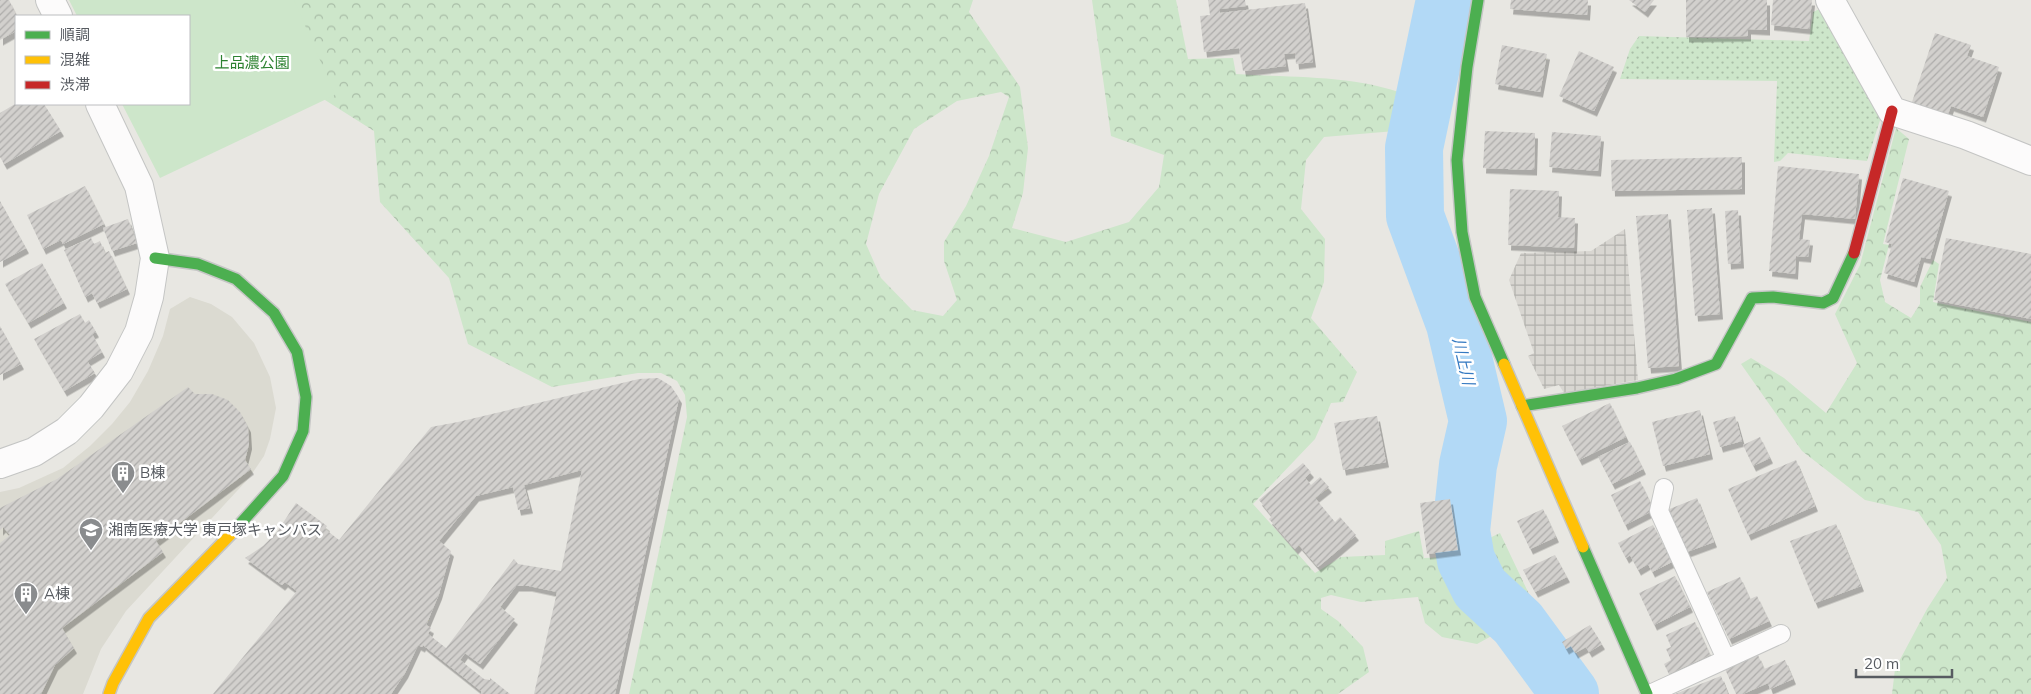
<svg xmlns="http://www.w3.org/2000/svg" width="2031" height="694" viewBox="0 0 2031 694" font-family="Mulish,'Noto Sans JP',sans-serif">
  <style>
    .industrial { fill: url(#industrial-grid) }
    .education { fill: #dbdad1 }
    .grass { fill: url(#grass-dots) }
    .forest { fill: url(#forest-crowns); fill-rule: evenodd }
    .green { fill: #cde6ca }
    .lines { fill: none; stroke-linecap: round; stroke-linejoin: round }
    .river { stroke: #b2d9f6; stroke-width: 58 }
    .building { fill: url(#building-hatch); fill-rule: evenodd; filter: url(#shadow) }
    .lane-casing { stroke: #c4c5c4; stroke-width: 20 }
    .street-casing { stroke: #c4c5c4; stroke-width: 30 }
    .fast-casing { stroke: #c5c6c5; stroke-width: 14 }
    .slow-casing { stroke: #c5c6c5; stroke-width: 14 }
    .jam-casing { stroke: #c5c6c5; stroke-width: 14 }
    .lane { stroke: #fcfbfb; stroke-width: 18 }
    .street { stroke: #fcfbfb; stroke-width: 28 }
    .fast { stroke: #4caf50; stroke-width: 11 }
    .slow { stroke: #ffc107; stroke-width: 11 }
    .jam { stroke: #c62828; stroke-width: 11 }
    .labels { text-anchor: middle; stroke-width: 5; stroke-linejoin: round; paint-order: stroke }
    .park-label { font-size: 15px; fill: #2d8231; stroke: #fff }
    .poi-label { font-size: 15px; fill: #575b61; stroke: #fff; text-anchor: start }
    .water-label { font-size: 16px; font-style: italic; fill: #3479c1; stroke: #fff }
  </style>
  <defs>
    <pattern id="industrial-grid" width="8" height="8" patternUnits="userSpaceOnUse" patternTransform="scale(1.25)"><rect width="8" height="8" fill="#d8d6d1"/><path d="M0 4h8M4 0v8" fill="none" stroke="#b2b1ad"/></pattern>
    <pattern id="grass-dots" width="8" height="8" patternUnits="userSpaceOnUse" patternTransform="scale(1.25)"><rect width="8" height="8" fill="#cde6ca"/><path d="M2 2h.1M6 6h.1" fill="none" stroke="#a9bda7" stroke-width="1.8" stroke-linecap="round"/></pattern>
    <pattern id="forest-crowns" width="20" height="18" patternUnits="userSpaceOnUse" patternTransform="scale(1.25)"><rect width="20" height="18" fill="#cde6ca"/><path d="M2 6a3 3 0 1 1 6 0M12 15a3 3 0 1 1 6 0" fill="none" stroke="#a9bda7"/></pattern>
    <pattern id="building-hatch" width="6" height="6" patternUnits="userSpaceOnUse" patternTransform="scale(1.25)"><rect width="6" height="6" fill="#d2d0cd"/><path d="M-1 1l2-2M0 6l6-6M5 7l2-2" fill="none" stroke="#adacaa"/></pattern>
    <filter id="shadow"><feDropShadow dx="3" dy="5.5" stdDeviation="0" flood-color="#0004"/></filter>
  </defs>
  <rect width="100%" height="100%" fill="#e8e7e2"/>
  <path class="industrial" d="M 1625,229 L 1638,380 L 1564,393 L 1559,385 L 1544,389 L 1528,356 L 1534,353 L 1509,280 L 1521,253 L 1591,251 Z"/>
  <path class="education" d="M 190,297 L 211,304 L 232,317 L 254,343 L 270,377 L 276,408 L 270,439 L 264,456 L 249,478 L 126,611 L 101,649 L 83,694 L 0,694 L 0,492 L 19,488 L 63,468 L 90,446 L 112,424 L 130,402 L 148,371 L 163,336 L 170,309 Z"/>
  <path class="grass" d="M 1824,7 L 1882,114 L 1867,161 L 1788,153 L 1780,161 L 1774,162 L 1777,81 L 1620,79 L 1630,49 L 1639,36 L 1809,41 L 1813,12 Z"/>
  <path class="forest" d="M 202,0 L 973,0 L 969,12 L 1020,87 L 1028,148 L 1023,193 L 1012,228 L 1066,242 L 1129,222 L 1159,187 L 1164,155 L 1111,136 L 1092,0 L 1176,0 L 1188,59 L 1233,58 L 1236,74 C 1294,78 1363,74 1416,99 L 1407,130 L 1324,137 L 1306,160 L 1301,209 L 1325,239 L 1324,282 L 1311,318 L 1357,372 L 1343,402 L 1331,403 L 1315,439 L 1253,504 L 1315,573 L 1341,557 L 1385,555 L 1385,541 L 1419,531 L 1424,558 L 1450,557 L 1500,533 L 1537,611 L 1477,644 L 1442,637 L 1425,623 L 1418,597 L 1361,602 L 1331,595 L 1321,598 L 1321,609 L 1338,621 L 1363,647 L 1369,672 L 1338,694 L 629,694 L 687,417 L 685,395 L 677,381 L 661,373 L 638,373 L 552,387 L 468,344 L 449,278 L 380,202 L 374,131 L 257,57 ZM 1001,92 L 1009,97 L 989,156 L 966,206 L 944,242 L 944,261 L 957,300 L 943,316 L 912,310 L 881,278 L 866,244 L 879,194 L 914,129 L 957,101 Z
    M 1896,128 L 1909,139 L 1883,244 L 1889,245 L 1880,280 L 1885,302 L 1911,318 L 1920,304 L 1920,287 L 1933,260 L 1939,264 L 1933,302 L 2031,322 L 2031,694 L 1892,694 L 1895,669 L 1927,609 L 1947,578 L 1941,545 L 1918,512 L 1865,500 L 1802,451 L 1741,364 L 1751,358 L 1784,378 L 1826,413 L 1857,363 L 1835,314 L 1860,265 Z"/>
  <path class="green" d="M 69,0 L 294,0 L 335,95 L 160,178 L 122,104 L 189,104 L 189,16 L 77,16 Z"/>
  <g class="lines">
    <path class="river" d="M 1445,0 L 1414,148 L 1415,216 L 1455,324 L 1478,421 L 1468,465 L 1461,531 L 1466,560 L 1480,588 L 1518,623 L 1570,694"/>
  </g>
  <path class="building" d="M 0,0 L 9,0 L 17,16 L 16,31 L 0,40 Z
    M 1208,0 L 1245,0 L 1246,6 L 1220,9 L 1220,13 L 1305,3 L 1313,62 L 1296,64 L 1295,53 L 1284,54 L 1286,66 L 1243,71 L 1239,48 L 1204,52 L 1200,16 L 1210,15 Z
    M 1511,0 L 1588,0 L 1587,15 L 1510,9 Z
    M 1629,0 L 1654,0 L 1645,12 Z
    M 1686,0 L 1767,0 L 1767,30 L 1748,29 L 1748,36 L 1686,37 Z
    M 1773,0 L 1812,0 L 1809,29 L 1771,25 Z
    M 1935,33 L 1971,45 L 1967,56 L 1999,67 L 1983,117 L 1951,106 L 1946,120 L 1910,108 Z
    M 1502,45 L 1547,54 L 1540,92 L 1495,84 Z
    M 1579,51 L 1614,67 L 1594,111 L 1559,96 Z
    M 15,104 L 44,104 L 61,131 L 4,164 L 0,157 L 0,113 Z
    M 1485,131 L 1535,133 L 1534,170 L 1483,168 Z
    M 1552,132 L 1601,136 L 1598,171 L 1549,167 Z
    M 1742,157 L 1742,189 L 1612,191 L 1611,160 Z
    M 1778,166 L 1859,174 L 1855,219 L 1802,214 L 1799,239 L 1810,240 L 1808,257 L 1796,256 L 1795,274 L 1769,271 Z
    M 1903,178 L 1949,191 L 1930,259 L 1921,257 L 1914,282 L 1884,273 L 1892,244 L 1885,242 Z
    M 85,186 L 104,224 L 63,244 L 61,240 L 43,249 L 27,215 Z
    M 1510,189 L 1559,191 L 1558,217 L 1575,218 L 1574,248 L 1508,245 Z
    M 0,201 L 26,248 L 0,262 Z
    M 1712,208 L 1720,314 L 1695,316 L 1687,210 Z
    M 1738,210 L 1741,263 L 1728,264 L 1725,211 Z
    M 1668,214 L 1679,366 L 1648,368 L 1636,216 Z
    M 128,219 L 137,243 L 112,251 L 103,228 Z
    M 91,238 L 94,244 L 100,241 L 105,253 L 109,251 L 127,289 L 97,303 L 92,293 L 85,297 L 64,250 Z
    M 1946,238 L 2031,254 L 2031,319 L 1934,300 Z
    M 42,263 L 64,303 L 28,323 L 5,284 Z
    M 80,314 L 85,323 L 89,320 L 96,332 L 92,334 L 102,352 L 87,361 L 95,373 L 64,391 L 34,339 Z
    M 0,326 L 21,364 L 0,375 Z
    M 658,378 L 671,386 L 679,398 L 615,694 L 534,694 L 557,592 L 529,586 L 516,586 L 500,607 L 515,619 L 480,664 L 465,653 L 460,660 L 484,679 L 490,680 L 490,678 L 510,694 L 481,694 L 481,691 L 423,645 L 422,647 L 418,645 L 405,673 L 391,694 L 213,694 L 297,591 L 285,582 L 282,585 L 245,558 L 263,546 L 277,532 L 296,503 L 327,526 L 325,529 L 339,540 L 431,427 L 458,422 L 639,379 ZM 582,470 L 561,571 L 518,564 L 514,559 L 446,648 L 428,634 L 431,628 L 426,625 L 439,594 L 451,551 L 439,541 L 476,496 L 513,487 L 518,510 L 530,508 L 524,485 Z
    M 188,387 L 195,394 L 212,394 L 228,400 L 240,412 L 248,427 L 249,444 L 245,460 L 251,469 L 156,541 L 163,552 L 62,628 L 74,648 L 55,665 L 41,694 L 0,694 L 0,543 L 10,535 L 3,527 L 0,530 L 0,508 L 57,479 Z
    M 1610,403 L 1626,437 L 1579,460 L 1562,426 Z
    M 1700,410 L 1710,454 L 1663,466 L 1652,422 Z
    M 1377,416 L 1386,462 L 1343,470 L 1334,423 Z
    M 1735,416 L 1742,441 L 1720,447 L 1713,422 Z
    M 1760,437 L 1770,458 L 1753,466 L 1743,445 Z
    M 1630,442 L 1643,469 L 1612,484 L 1598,457 Z
    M 1796,460 L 1815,506 L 1748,535 L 1728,489 Z
    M 1303,463 L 1311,472 L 1305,478 L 1311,485 L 1320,477 L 1329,487 L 1315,498 L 1335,522 L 1340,517 L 1356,535 L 1318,567 L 1299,545 L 1295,549 L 1269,519 L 1272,516 L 1259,500 Z
    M 1640,481 L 1654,510 L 1625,525 L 1611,495 Z
    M 1697,498 L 1714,542 L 1684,553 L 1667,510 Z
    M 1450,499 L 1458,550 L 1427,554 L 1420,503 Z
    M 1543,509 L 1556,537 L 1530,549 L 1517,521 Z
    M 1836,524 L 1861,586 L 1815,603 L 1790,541 Z
    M 1653,525 L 1672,562 L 1652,572 L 1648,564 L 1638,570 L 1630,555 L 1626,558 L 1618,543 Z
    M 1555,555 L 1567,577 L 1535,592 L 1523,570 Z
    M 1675,576 L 1690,607 L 1654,625 L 1639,593 Z
    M 1740,577 L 1750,599 L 1757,596 L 1769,621 L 1729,639 L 1707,592 Z
    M 1695,622 L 1710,655 L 1669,674 L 1664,664 L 1671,660 L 1666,649 L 1671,647 L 1666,635 Z
    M 1590,625 L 1602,644 L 1589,652 L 1586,647 L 1575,653 L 1571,646 L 1566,649 L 1562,642 Z
    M 1758,655 L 1764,669 L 1785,660 L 1793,679 L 1770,689 L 1768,683 L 1743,694 L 1736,694 L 1725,669 Z
    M 1721,676 L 1728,694 L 1675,694 Z"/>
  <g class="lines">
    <defs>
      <path id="lane" d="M 1664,488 L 1659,511 L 1726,659
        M 1650,694 L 1781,634"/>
      <path id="street" d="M 50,0 L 58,16
        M 1830,0 L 1892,111 L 1966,135 L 2031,161
        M 0,464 L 34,452 L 67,431 L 91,407 L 119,371 L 139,332 L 149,297 L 155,258 L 139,186 L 100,104"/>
      <path id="fast" d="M 1478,0 L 1467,67 L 1457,160 L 1462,232 L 1475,297 L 1504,364
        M 155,258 L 198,264 L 236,279 L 274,313 L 297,352 L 306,397 L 303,431 L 283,476 L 233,532
        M 1522,406 L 1637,388 L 1676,379 L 1716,364 L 1752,298 L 1773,297 L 1823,303 L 1833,298 L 1854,253
        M 1583,547 L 1647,694"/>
      <path id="slow" d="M 1504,364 L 1583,547
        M 109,694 L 113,683 L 149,618 L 233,532"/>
      <path id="jam" d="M 1854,253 L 1892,111"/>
    </defs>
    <use href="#lane" class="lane-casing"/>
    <use href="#street" class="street-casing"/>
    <use href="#fast" class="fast-casing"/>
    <use href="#slow" class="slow-casing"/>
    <use href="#jam" class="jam-casing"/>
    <use href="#lane" class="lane"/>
    <use href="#street" class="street"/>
    <use href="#fast" class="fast"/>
    <use href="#slow" class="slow"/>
    <use href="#jam" class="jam"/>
  </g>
  <defs>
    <symbol id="building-pin" viewBox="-11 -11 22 30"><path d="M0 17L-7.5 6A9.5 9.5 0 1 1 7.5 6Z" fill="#8a8c8e" stroke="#fff"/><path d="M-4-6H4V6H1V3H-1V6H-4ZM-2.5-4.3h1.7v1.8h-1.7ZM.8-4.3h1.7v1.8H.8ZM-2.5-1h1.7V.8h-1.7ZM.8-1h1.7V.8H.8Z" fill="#fff"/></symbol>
    <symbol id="university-pin" viewBox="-11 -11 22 30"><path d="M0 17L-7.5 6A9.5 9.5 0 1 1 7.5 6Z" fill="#8a8c8e" stroke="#fff"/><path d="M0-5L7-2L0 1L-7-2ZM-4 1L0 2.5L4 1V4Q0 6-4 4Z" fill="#fff"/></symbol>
  </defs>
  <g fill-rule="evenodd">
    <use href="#building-pin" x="109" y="459" width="28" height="38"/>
    <use href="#university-pin" x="77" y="516" width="28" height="38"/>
    <use href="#building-pin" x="12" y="580" width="28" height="38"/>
  </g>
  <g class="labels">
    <g class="park-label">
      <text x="252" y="68">上品濃公園</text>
    </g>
    <g class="poi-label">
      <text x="140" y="478">B棟</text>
      <text x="108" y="535">湘南医療大学 東戸塚キャンパス</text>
      <text x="44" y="599">A棟</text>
    </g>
    <g class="water-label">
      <text transform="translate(1464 361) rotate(77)" y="6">川上川</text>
    </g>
  </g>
  <rect x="15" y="15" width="175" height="90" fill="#ffffff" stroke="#bcbdc0"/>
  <rect x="25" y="31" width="25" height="8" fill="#4caf50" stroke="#bcbdc0"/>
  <text x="60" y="40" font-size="15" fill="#575b61">順調</text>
  <rect x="25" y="56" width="25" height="8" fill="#ffc107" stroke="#bcbdc0"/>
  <text x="60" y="65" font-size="15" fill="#575b61">混雑</text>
  <rect x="25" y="81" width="25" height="8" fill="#c62828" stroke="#bcbdc0"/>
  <text x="60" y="90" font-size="15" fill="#575b61">渋滞</text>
  <path d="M1856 669v8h96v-8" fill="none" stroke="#575b61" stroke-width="2.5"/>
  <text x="1864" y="669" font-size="15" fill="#575b61" stroke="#ffffff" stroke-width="4" paint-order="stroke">20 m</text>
</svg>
